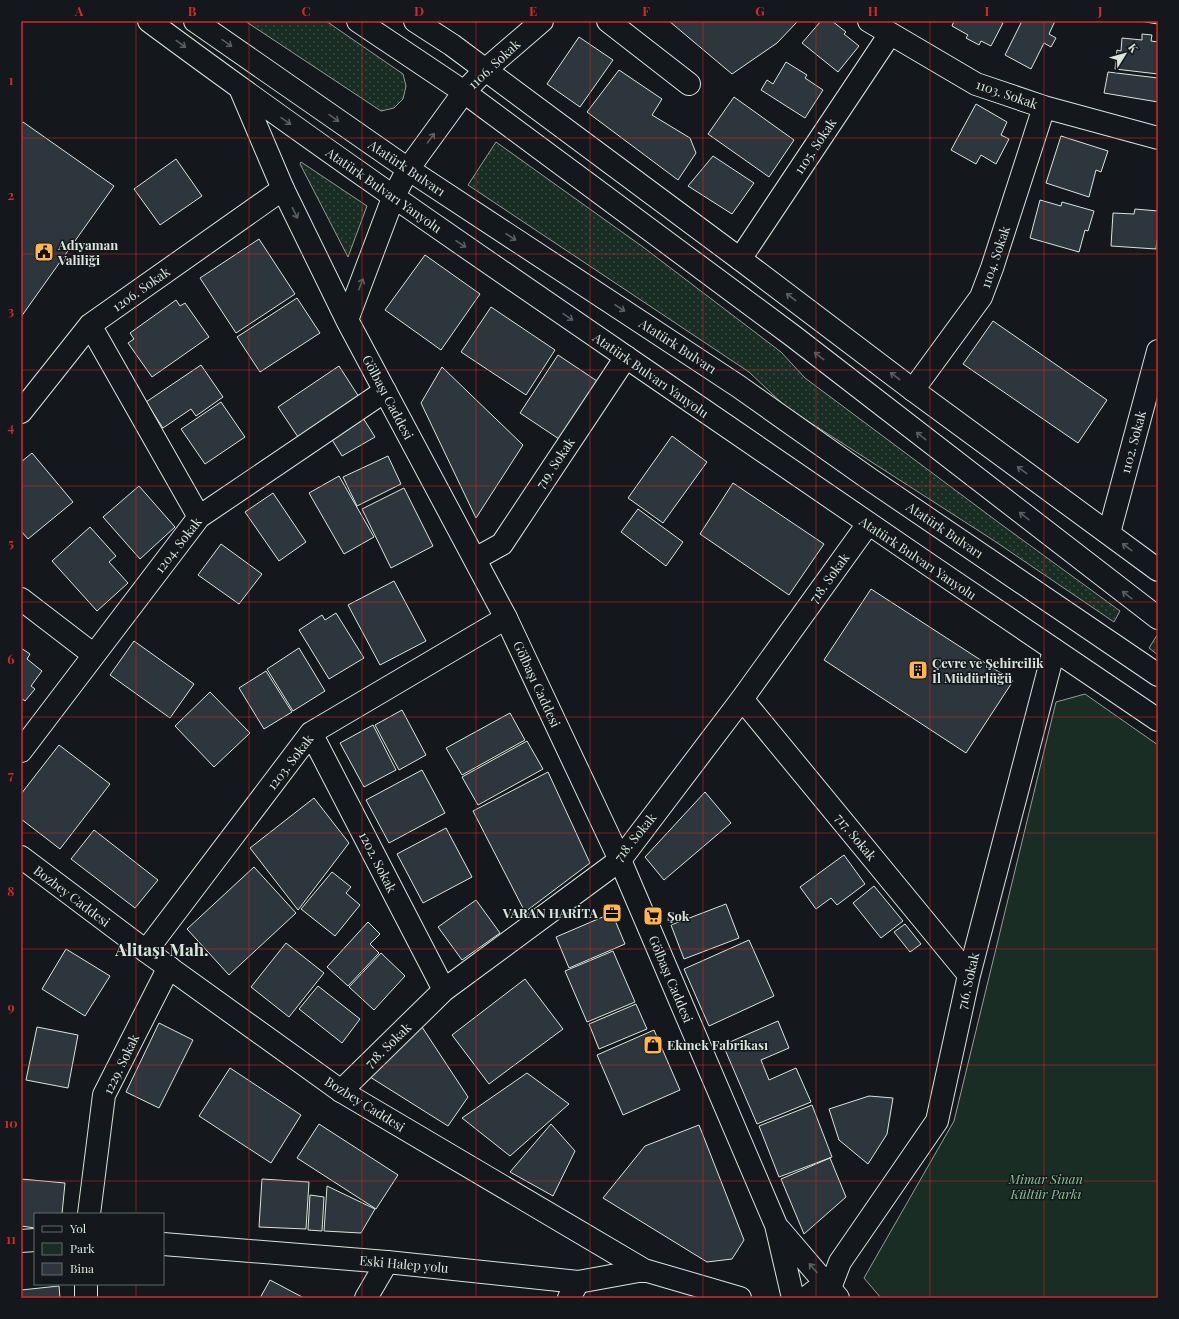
<svg xmlns="http://www.w3.org/2000/svg" width="1179" height="1319" viewBox="0 0 1179 1319" font-family="'Playfair Display',serif">
  <style>
    .grass { fill: url(#grass-dots); stroke: #939e99 }
    .green { fill: #1a2d24; stroke: #939e99 }
    .building { fill: #2c363c; stroke: #d8e6dc }
    .lines { fill: none; stroke-linecap: round; stroke-linejoin: round }
    .street-casing { stroke: #d8e6dc; stroke-width: 24 }
    .secondary-casing { stroke: #d8e6dc; stroke-width: 24 }
    .highway-casing { stroke: #d8e6dc; stroke-width: 24 }
    .street { stroke: #14181c; stroke-width: 22 }
    .secondary { stroke: #14181c; stroke-width: 22 }
    .highway { stroke: #14181c; stroke-width: 22 }
    .oneway { stroke: #59605f }
    .grid { fill: none; stroke: #d62828; stroke-width: 1; stroke-opacity: 0.55 }
    .labels { text-anchor: middle; stroke-width: 3; stroke-linejoin: round; paint-order: stroke }
    .street-label { font-size: 13px; fill: #d8e6dc; stroke: #14181c }
    .poi-label { font-size: 13px; font-weight: bold; fill: #d8e6dc; stroke: #14181c; text-anchor: start }
    .park-label { font-size: 13px; font-style: italic; fill: #8ac095; stroke: #14181c }
    .district-label { font-size: 17px; font-weight: bold; fill: #d8e6dc; stroke: #14181c }
    .neatline { fill: none; stroke: #d62828; stroke-width: 1.5 }
    .grid-label { font-size: 13px; text-anchor: middle; font-weight: bold; fill: #d62828 }
  </style>
  <defs>
    <pattern id="grass-dots" width="8" height="8" patternUnits="userSpaceOnUse"><rect width="8" height="8" fill="#1a2d24"/><path d="M2 2h.1M6 6h.1" fill="none" stroke="#3b4b43" stroke-width="1.8" stroke-linecap="round"/></pattern>
  </defs>
  <rect width="100%" height="100%" fill="#14181c"/>
  <path class="grass" d="M 245,21 L 326,21 L 403,74 L 406,86 L 403,99 L 394,108 L 381,111 Z
    M 496,142 L 643,247 L 781,352 L 805,378 L 1002,525 L 1120,611 L 1114,622 L 993,540 L 786,407 L 749,372 L 468,185 Z
    M 301,162 L 367,206 L 348,257 L 300,164 Z
    M 1157,635 L 1158,636 L 1158,655 L 1149,648 Z"/>
  <path class="green" d="M 1085,694 L 1158,745 L 1158,1298 L 881,1298 L 864,1278 L 954,1121 L 1056,702 Z"/>
  <path class="building" d="M 669,21 L 796,21 L 797,22 L 777,43 L 732,74 Z
    M 821,21 L 832,21 L 846,32 L 844,34 L 859,46 L 838,72 L 802,43 Z
    M 954,21 L 999,21 L 1003,23 L 991,46 L 981,41 L 979,45 L 966,38 L 968,35 L 952,26 Z
    M 1022,21 L 1055,21 L 1049,34 L 1056,38 L 1051,47 L 1044,43 L 1031,69 L 1005,55 Z
    M 1139,21 L 1158,21 L 1158,24 Z
    M 1142,34 L 1152,35 L 1151,41 L 1158,42 L 1158,74 L 1115,69 L 1117,50 L 1121,51 L 1122,38 L 1142,40 Z
    M 579,37 L 613,60 L 580,107 L 547,84 Z
    M 786,62 L 807,75 L 805,78 L 823,90 L 805,118 L 761,90 L 767,80 L 773,84 Z
    M 619,70 L 662,99 L 652,115 L 690,138 L 696,153 L 678,180 L 587,112 Z
    M 1108,72 L 1158,78 L 1158,102 L 1104,93 Z
    M 734,97 L 794,140 L 769,177 L 708,134 Z
    M 976,104 L 1007,122 L 1001,135 L 1009,139 L 996,164 L 981,155 L 976,164 L 951,150 Z
    M 23,122 L 114,186 L 21,317 L 21,125 Z
    M 1061,136 L 1108,151 L 1101,172 L 1096,170 L 1089,197 L 1046,183 Z
    M 713,156 L 754,183 L 732,214 L 688,186 Z
    M 176,159 L 202,196 L 160,225 L 134,189 Z
    M 1040,200 L 1061,206 L 1062,202 L 1094,211 L 1088,231 L 1085,230 L 1079,252 L 1030,238 Z
    M 1135,209 L 1158,211 L 1158,240 L 1157,240 L 1156,249 L 1111,246 L 1113,213 L 1134,214 Z
    M 259,239 L 295,294 L 236,333 L 200,278 Z
    M 425,255 L 480,294 L 441,350 L 385,310 Z
    M 297,298 L 320,333 L 260,372 L 237,337 Z
    M 176,300 L 180,306 L 185,303 L 209,337 L 152,377 L 128,343 L 134,339 L 130,333 Z
    M 491,307 L 555,350 L 526,395 L 461,352 Z
    M 993,321 L 1107,400 L 1078,443 L 963,364 Z
    M 558,355 L 603,385 L 565,443 L 520,413 Z
    M 201,365 L 223,397 L 196,416 L 191,409 L 163,428 L 146,402 Z
    M 339,366 L 359,397 L 298,437 L 278,407 Z
    M 442,367 L 523,445 L 476,518 L 421,403 Z
    M 221,402 L 245,437 L 205,464 L 181,429 Z
    M 363,418 L 375,437 L 342,456 L 331,438 Z
    M 672,436 L 707,462 L 663,523 L 628,498 Z
    M 32,453 L 73,502 L 28,539 L 21,531 L 21,462 Z
    M 388,456 L 401,484 L 357,506 L 343,477 Z
    M 339,476 L 374,537 L 344,554 L 309,493 Z
    M 733,483 L 824,544 L 789,595 L 700,534 Z
    M 139,486 L 175,527 L 140,559 L 103,517 Z
    M 404,488 L 433,546 L 391,568 L 362,509 Z
    M 273,493 L 306,542 L 279,561 L 245,512 Z
    M 638,509 L 683,542 L 666,566 L 621,532 Z
    M 90,527 L 116,556 L 109,562 L 128,583 L 97,611 L 52,561 Z
    M 221,544 L 262,574 L 239,604 L 198,575 Z
    M 394,581 L 426,641 L 380,665 L 348,605 Z
    M 871,589 L 1013,681 L 966,753 L 824,660 Z
    M 336,613 L 364,658 L 329,679 L 299,630 L 322,615 L 325,620 Z
    M 134,641 L 194,684 L 170,718 L 110,675 Z
    M 21,648 L 30,654 L 27,659 L 42,671 L 31,686 L 35,689 L 25,701 L 21,698 Z
    M 299,648 L 325,691 L 293,711 L 267,669 Z
    M 266,671 L 292,712 L 264,729 L 239,688 Z
    M 210,692 L 250,733 L 214,767 L 175,726 Z
    M 402,710 L 426,755 L 399,770 L 375,725 Z
    M 510,713 L 525,740 L 462,775 L 446,748 Z
    M 373,725 L 396,770 L 364,787 L 340,743 Z
    M 527,741 L 543,769 L 478,805 L 462,777 Z
    M 59,745 L 110,784 L 60,849 L 21,819 L 21,794 Z
    M 422,770 L 445,813 L 389,843 L 366,800 Z
    M 548,772 L 590,863 L 525,912 L 473,811 Z
    M 705,792 L 731,823 L 664,880 L 645,857 Z
    M 314,798 L 349,843 L 298,910 L 250,848 Z
    M 446,828 L 472,877 L 423,903 L 397,854 Z
    M 94,830 L 158,880 L 135,908 L 71,859 Z
    M 844,855 L 865,884 L 837,905 L 831,898 L 816,909 L 800,887 Z
    M 254,867 L 296,913 L 229,975 L 187,929 Z
    M 332,872 L 351,887 L 346,893 L 360,905 L 335,936 L 301,909 Z
    M 874,886 L 903,921 L 881,938 L 853,903 Z
    M 476,900 L 500,933 L 462,960 L 438,927 Z
    M 726,904 L 739,938 L 684,959 L 671,925 Z
    M 612,913 L 625,944 L 569,968 L 556,937 Z
    M 368,922 L 380,934 L 370,944 L 379,953 L 348,986 L 327,967 Z
    M 905,924 L 921,944 L 910,952 L 894,932 Z
    M 749,940 L 774,996 L 709,1026 L 684,969 Z
    M 286,943 L 324,973 L 289,1017 L 251,987 Z
    M 66,949 L 110,976 L 85,1016 L 42,989 Z
    M 613,951 L 635,1002 L 587,1022 L 565,971 Z
    M 381,953 L 405,976 L 374,1010 L 349,987 Z
    M 525,979 L 563,1029 L 489,1084 L 452,1035 Z
    M 318,986 L 360,1019 L 342,1043 L 299,1009 Z
    M 636,1004 L 647,1029 L 599,1049 L 589,1024 Z
    M 778,1021 L 789,1048 L 761,1060 L 769,1080 L 796,1068 L 811,1102 L 757,1124 L 723,1045 Z
    M 159,1023 L 193,1040 L 159,1108 L 126,1092 Z
    M 37,1027 L 78,1035 L 68,1088 L 26,1080 Z
    M 422,1027 L 468,1097 L 448,1126 L 370,1077 Z
    M 654,1030 L 680,1090 L 623,1115 L 597,1055 Z
    M 230,1068 L 301,1115 L 271,1163 L 199,1116 Z
    M 527,1073 L 569,1104 L 510,1156 L 462,1118 Z
    M 869,1096 L 893,1098 L 887,1134 L 868,1164 L 839,1140 L 829,1109 Z
    M 812,1105 L 832,1157 L 779,1177 L 759,1126 Z
    M 319,1124 L 398,1175 L 376,1209 L 297,1158 Z
    M 551,1124 L 575,1151 L 553,1196 L 510,1172 Z
    M 699,1125 L 744,1240 L 732,1259 L 707,1262 L 603,1198 L 645,1146 Z
    M 830,1158 L 846,1197 L 804,1234 L 781,1179 Z
    M 21,1179 L 65,1183 L 62,1214 L 35,1214 L 35,1228 L 21,1226 Z
    M 262,1179 L 309,1182 L 306,1229 L 259,1227 Z
    M 327,1186 L 375,1209 L 361,1233 L 324,1231 Z
    M 310,1195 L 324,1197 L 322,1231 L 308,1230 Z
    M 270,1280 L 304,1298 L 260,1298 Z
    M 59,1286 L 60,1298 L 21,1298 L 21,1290 Z"/>
  <g class="lines">
    <defs>
      <path id="street" d="M 608,21 L 689,84
        M 869,21 L 976,84 L 1044,107 L 1158,138
        M 464,92 L 485,70 L 542,21
        M 740,259 L 890,34
        M 90,325 L 199,517
        M 913,390 L 981,297 L 992,268 L 1044,107
        M 21,412 L 90,325 L 283,189
        M 1109,533 L 1158,351
        M 475,559 L 502,544 L 626,357
        M 21,599 L 94,655
        M 742,699 L 969,975
        M 311,733 L 444,990
        M 21,751 L 199,517 L 385,391
        M 146,951 L 311,733 L 506,618
        M 341,1091 L 444,990 L 620,860 L 742,699 L 868,524
        M 89,1214 L 104,1095 L 169,967
        M 86,1284 L 86,1298
        M 830,1288 L 840,1262 L 937,1121 L 969,975 L 1054,650
        M 366,1298 L 387,1262
        M 569,1298 L 578,1282"/>
      <path id="secondary" d="M 149,21 C 304,136 464,246 623,355 C 801,478 979,599 1158,720
        M 415,21 L 452,45 L 740,259 L 913,390 L 1158,570
        M 240,88 L 283,189 L 347,320 L 506,618 L 620,860 L 776,1225 L 793,1298
        M 347,320 L 393,198 L 408,169
        M 21,857 L 146,951 L 341,1091 L 644,1270 L 740,1298
        M 779,1229 L 838,1298
        M 21,1241 L 35,1240
        M 163,1244 L 387,1262 L 578,1282 L 644,1270
        M 806,1298 L 815,1291 L 830,1288"/>
      <path id="highway" d="M 195,21 L 408,169 L 738,386 L 871,480 L 1158,675
        M 358,21 L 464,92 L 793,336 L 1158,618
        M 408,169 L 464,92"/>
    </defs>
    <use href="#street" class="street-casing"/>
    <use href="#secondary" class="secondary-casing"/>
    <use href="#highway" class="highway-casing"/>
    <use href="#street" class="street"/>
    <use href="#secondary" class="secondary"/>
    <use href="#highway" class="highway"/>
  </g>
  <defs><path id="oneway-shaft" d="M-6 0H5M1.5-3L5.5 0L1.5 3" fill="none" stroke-width="1.6" stroke-linecap="round" stroke-linejoin="round"/></defs>
  <g class="oneway">
    <use href="#oneway-shaft" transform="translate(227 43) rotate(35)"/>
    <use href="#oneway-shaft" transform="translate(181 44) rotate(37)"/>
    <use href="#oneway-shaft" transform="translate(334 118) rotate(35)"/>
    <use href="#oneway-shaft" transform="translate(286 121) rotate(35)"/>
    <use href="#oneway-shaft" transform="translate(431 138) rotate(-54)"/>
    <use href="#oneway-shaft" transform="translate(295 213) rotate(64)"/>
    <use href="#oneway-shaft" transform="translate(511 237) rotate(33)"/>
    <use href="#oneway-shaft" transform="translate(461 244) rotate(34)"/>
    <use href="#oneway-shaft" transform="translate(361 284) rotate(-69)"/>
    <use href="#oneway-shaft" transform="translate(791 297) rotate(-143)"/>
    <use href="#oneway-shaft" transform="translate(620 308) rotate(33)"/>
    <use href="#oneway-shaft" transform="translate(568 317) rotate(34)"/>
    <use href="#oneway-shaft" transform="translate(819 356) rotate(-142)"/>
    <use href="#oneway-shaft" transform="translate(895 376) rotate(-143)"/>
    <use href="#oneway-shaft" transform="translate(921 436) rotate(-142)"/>
    <use href="#oneway-shaft" transform="translate(1022 470) rotate(-144)"/>
    <use href="#oneway-shaft" transform="translate(1024 516) rotate(-142)"/>
    <use href="#oneway-shaft" transform="translate(1127 547) rotate(-143)"/>
    <use href="#oneway-shaft" transform="translate(1127 595) rotate(-142)"/>
    <use href="#oneway-shaft" transform="translate(813 1268) rotate(-131)"/>
  </g>
  <path class="grid" d="M 136,21 L 136,1214M 249,21 L 249,1298M 362,21 L 362,1298M 476,21 L 476,1298M 590,21 L 590,1298M 703,21 L 703,1298M 816,21 L 816,1298M 930,21 L 930,1298M 1044,21 L 1044,1298M 21,138 L 1158,138M 21,254 L 1158,254M 21,370 L 1158,370M 21,486 L 1158,486M 21,602 L 1158,602M 21,717 L 1158,717M 21,833 L 1158,833M 21,949 L 1158,949M 21,1065 L 1158,1065M 21,1181 L 1158,1181M 136,1284 L 136,1298"/>
  <defs>
    <symbol id="civic-square" viewBox="-11 -11 22 22"><rect x="-9" y="-9" width="18" height="18" rx="4" fill="#ffb74d" stroke="#14181c"/><path d="M-.6-6.5H3V-4.5H.6V-3L4-1V1h2V6H-6V1h2V-1L-.6-3ZM-1.2 2.5V6h2.4V2.5Z" fill="#111"/></symbol>
    <symbol id="building-square" viewBox="-11 -11 22 22"><rect x="-9" y="-9" width="18" height="18" rx="4" fill="#ffb74d" stroke="#14181c"/><path d="M-4-6H4V6H1V3H-1V6H-4ZM-2.5-4.3h1.7v1.8h-1.7ZM.8-4.3h1.7v1.8H.8ZM-2.5-1h1.7V.8h-1.7ZM.8-1h1.7V.8H.8Z" fill="#111"/></symbol>
    <symbol id="office-square" viewBox="-11 -11 22 22"><rect x="-9" y="-9" width="18" height="18" rx="4" fill="#ffb74d" stroke="#14181c"/><path d="M-6-3h4V-5.5h4V-3h4V5H-6ZM-1-4.5V-3h2v-1.5ZM-6 0V1H6V0Z" fill="#111"/></symbol>
    <symbol id="supermarket-square" viewBox="-11 -11 22 22"><rect x="-9" y="-9" width="18" height="18" rx="4" fill="#ffb74d" stroke="#14181c"/><path d="M-6-5.5h2.5l.6 2H6L4.5 2H-2.5L-4.4-4H-6ZM-1.5 3.2a1.3 1.3 0 1 0 .1 0ZM3 3.2a1.3 1.3 0 1 0 .1 0Z" fill="#111"/></symbol>
    <symbol id="shop-square" viewBox="-11 -11 22 22"><rect x="-9" y="-9" width="18" height="18" rx="4" fill="#ffb74d" stroke="#14181c"/><path d="M-5-2.5h2.3a2.7 3.5 0 0 1 5.4 0H5L5.5 6h-11ZM-1.5-2.5h3a1.5 2.3 0 0 0-3 0Z" fill="#111"/></symbol>
  </defs>
  <g fill-rule="evenodd">
    <use href="#civic-square" x="33" y="241" width="22" height="22"/>
    <use href="#building-square" x="907" y="659" width="22" height="22"/>
    <use href="#office-square" x="601" y="902" width="22" height="22"/>
    <use href="#supermarket-square" x="642" y="905" width="22" height="22"/>
    <use href="#shop-square" x="642" y="1034" width="22" height="22"/>
  </g>
  <g class="labels">
    <g class="street-label">
      <text transform="translate(494 64) rotate(-43)" y="5">1106. Sokak</text>
      <text transform="translate(1007 94) rotate(19)" y="5">1103. Sokak</text>
      <text transform="translate(815 146) rotate(-56)" y="5">1105. Sokak</text>
      <text transform="translate(407 168) rotate(34)" y="5">Atatürk Bulvarı</text>
      <text transform="translate(384 190) rotate(35)" y="5">Atatürk Bulvarı Yanyolu</text>
      <text transform="translate(995 257) rotate(-71)" y="5">1104. Sokak</text>
      <text transform="translate(141 289) rotate(-35)" y="5">1206. Sokak</text>
      <text transform="translate(678 346) rotate(33)" y="5">Atatürk Bulvarı</text>
      <text transform="translate(651 375) rotate(35)" y="5">Atatürk Bulvarı Yanyolu</text>
      <text transform="translate(388 397) rotate(62)" y="5">Gölbaşı Caddesi</text>
      <text transform="translate(1133 442) rotate(-75)" y="5">1102. Sokak</text>
      <text transform="translate(555 463) rotate(-56)" y="5">719. Sokak</text>
      <text transform="translate(945 530) rotate(34)" y="5">Atatürk Bulvarı</text>
      <text transform="translate(178 545) rotate(-52)" y="5">1204. Sokak</text>
      <text transform="translate(918 558) rotate(34)" y="5">Atatürk Bulvarı Yanyolu</text>
      <text transform="translate(829 578) rotate(-54)" y="5">718. Sokak</text>
      <text transform="translate(537 684) rotate(65)" y="5">Gölbaşı Caddesi</text>
      <text transform="translate(290 762) rotate(-52)" y="5">1203. Sokak</text>
      <text transform="translate(635 837) rotate(-51)" y="5">718. Sokak</text>
      <text transform="translate(856 837) rotate(51)" y="5">717. Sokak</text>
      <text transform="translate(378 862) rotate(63)" y="5">1202. Sokak</text>
      <text transform="translate(72 896) rotate(37)" y="5">Bozbey Caddesi</text>
      <text transform="translate(671 979) rotate(67)" y="5">Gölbaşı Caddesi</text>
      <text transform="translate(968 981) rotate(-77)" y="5">716. Sokak</text>
      <text transform="translate(388 1045) rotate(-44)" y="5">718. Sokak</text>
      <text transform="translate(121 1064) rotate(-64)" y="5">1229. Sokak</text>
      <text transform="translate(365 1104) rotate(32)" y="5">Bozbey Caddesi</text>
      <text transform="translate(404 1264) rotate(5)" y="5">Eski Halep yolu</text>
    </g>
    <g class="poi-label">
      <text x="58" y="250">Adıyaman<tspan x="58" dy="15">Valiliği</tspan></text>
      <text x="932" y="668">Çevre ve Şehircilik<tspan x="932" dy="15">İl Müdürlüğü</tspan></text>
      <text x="598" y="918" text-anchor="end">VARAN HARİTA</text>
      <text x="667" y="921">Şok</text>
      <text x="667" y="1050">Ekmek Fabrikası</text>
    </g>
    <g class="park-label">
      <text x="1046" y="1184">Mimar Sinan<tspan x="1046" dy="15">Kültür Parkı</tspan></text>
    </g>
    <g class="district-label">
      <text x="162" y="956">Alitaşı Mah.</text>
    </g>
  </g>
  <rect width="1179" height="1319" fill="none" stroke="#14181c" stroke-width="44"/>
  <rect x="34" y="1213" width="130" height="72" fill="#14181c" stroke="#626a69"/>
  <rect x="42" y="1226" width="20" height="6" fill="#14181c" stroke="#626a69"/>
  <text x="70" y="1233" font-size="12" fill="#d8e6dc">Yol</text>
  <rect x="42" y="1243" width="20" height="12" fill="#1a2d24" stroke="#626a69"/>
  <text x="70" y="1253" font-size="12" fill="#d8e6dc">Park</text>
  <rect x="42" y="1263" width="20" height="12" fill="#2c363c" stroke="#626a69"/>
  <text x="70" y="1273" font-size="12" fill="#d8e6dc">Bina</text>
  <g transform="translate(1125 54) rotate(53)" stroke="#14181c" stroke-width="3" paint-order="stroke">
  <path d="M0-3L7 15L0 10L-7 15Z" fill="#d8e6dc"/>
  <text y="-6" font-size="11" font-weight="bold" text-anchor="middle" fill="#d8e6dc">K</text>
  </g>
  <rect x="22" y="22" width="1135" height="1275" class="neatline"/>
  <g class="grid-label">
    <text x="79" y="16">A</text>
    <text x="192" y="16">B</text>
    <text x="306" y="16">C</text>
    <text x="419" y="16">D</text>
    <text x="533" y="16">E</text>
    <text x="646" y="16">F</text>
    <text x="760" y="16">G</text>
    <text x="873" y="16">H</text>
    <text x="987" y="16">I</text>
    <text x="1100" y="16">J</text>
    <text x="11" y="85">1</text>
    <text x="11" y="200">2</text>
    <text x="11" y="316">3</text>
    <text x="11" y="432">4</text>
    <text x="11" y="548">5</text>
    <text x="11" y="664">6</text>
    <text x="11" y="780">7</text>
    <text x="11" y="896">8</text>
    <text x="11" y="1012">9</text>
    <text x="11" y="1128">10</text>
    <text x="11" y="1244">11</text>
  </g>
</svg>
